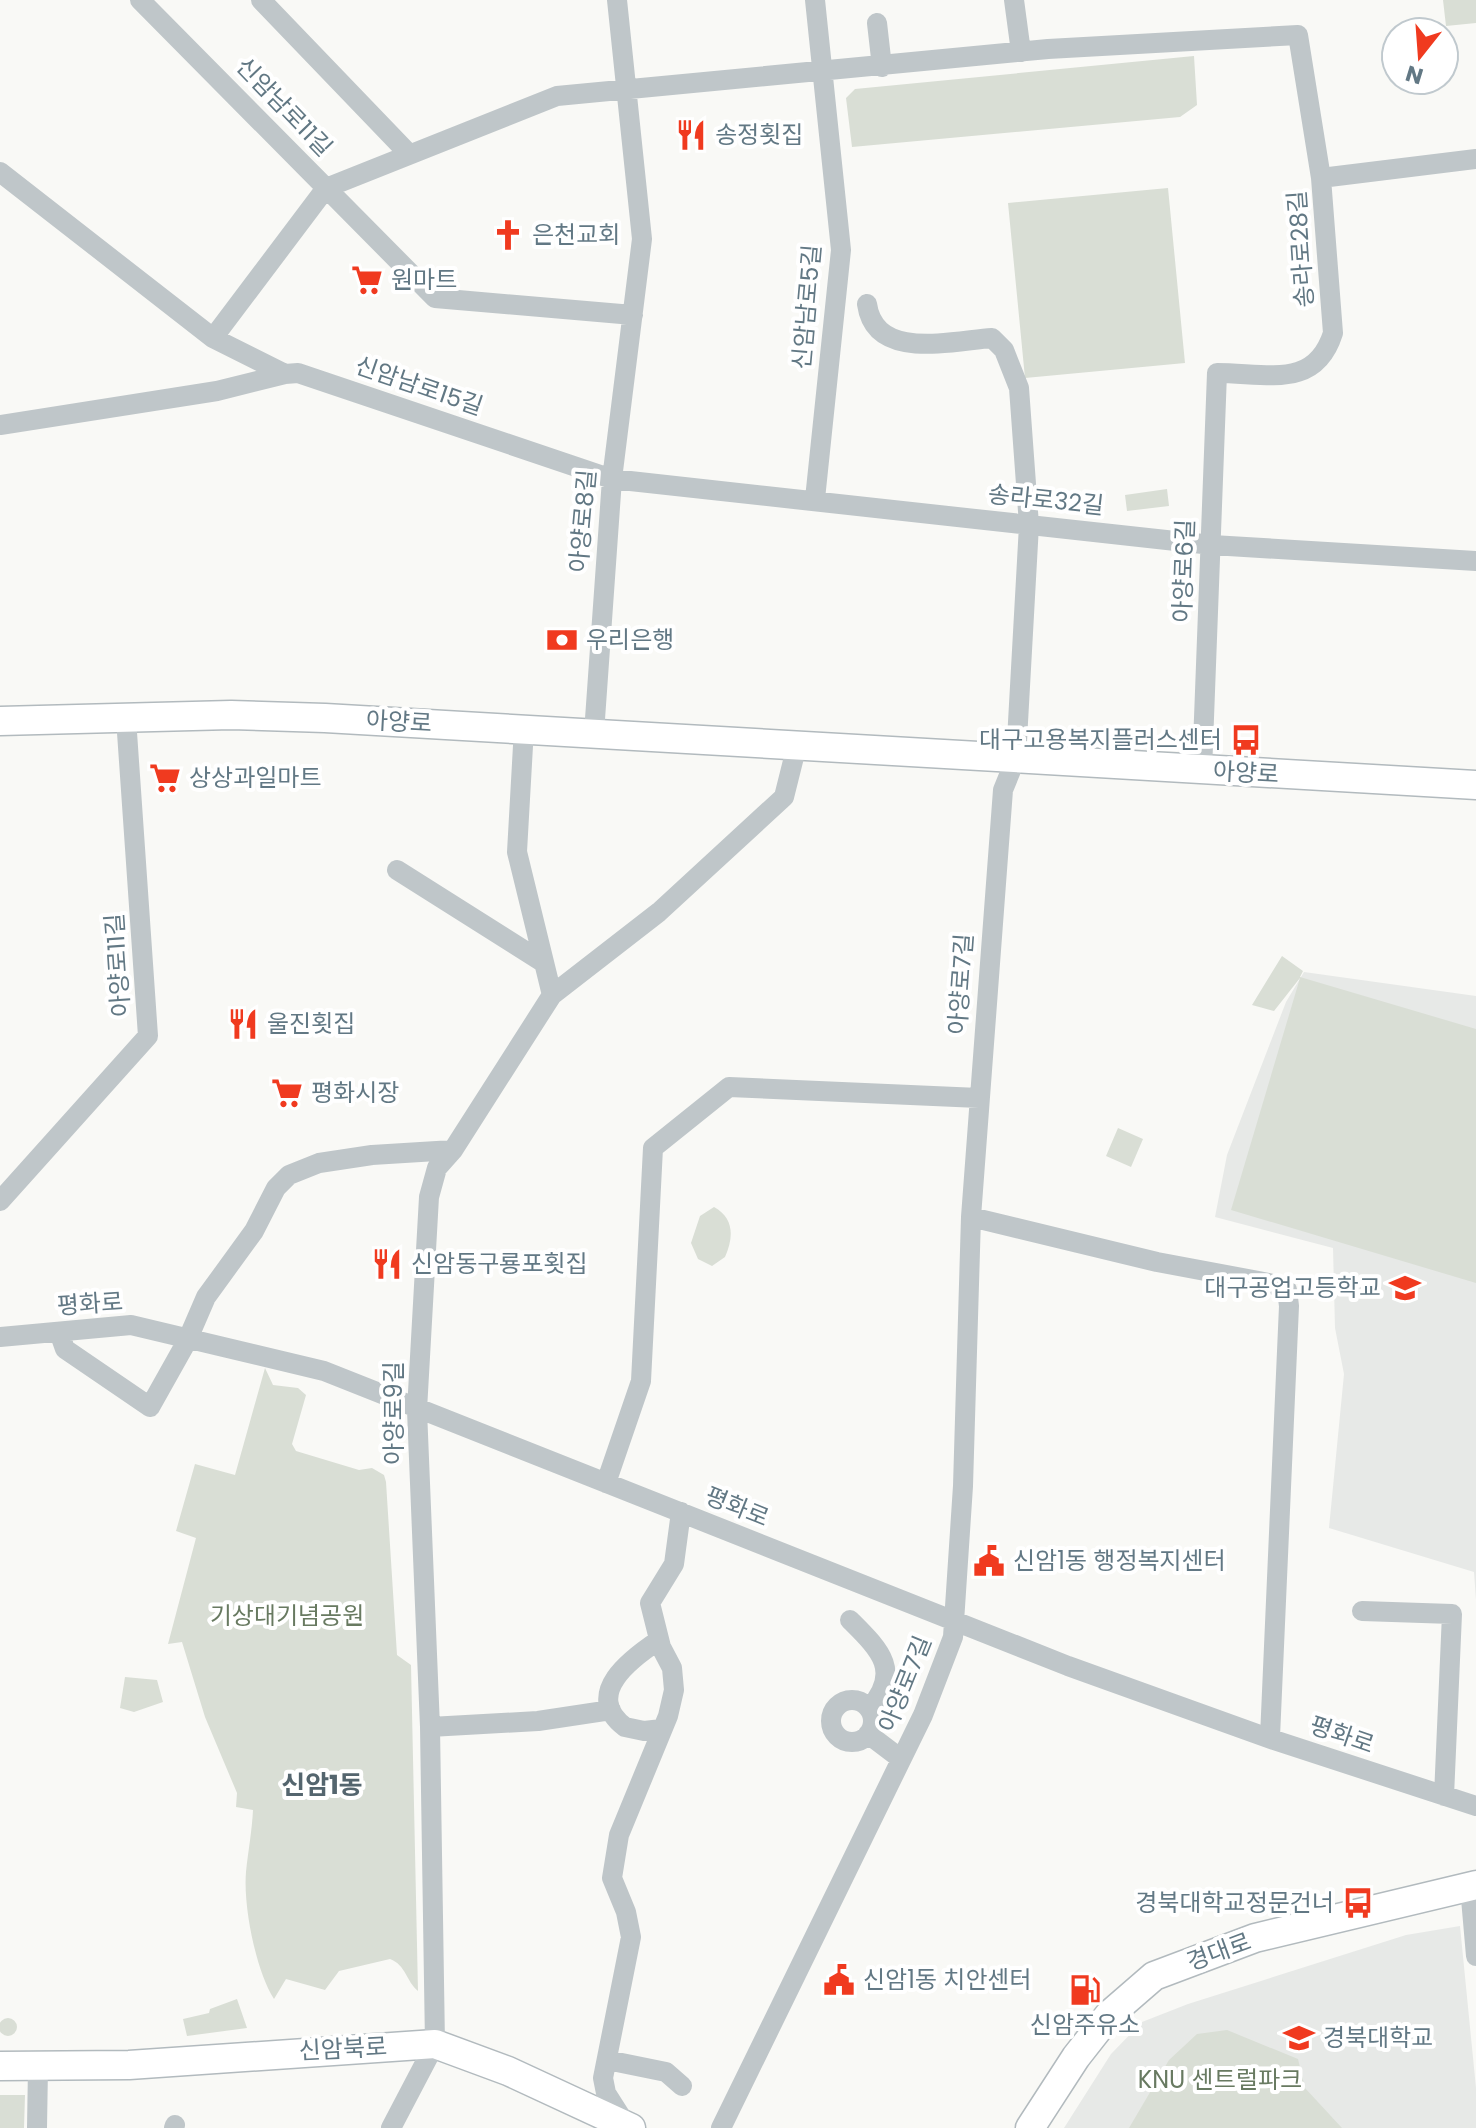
<svg xmlns="http://www.w3.org/2000/svg" width="1476" height="2128" viewBox="0 0 1476 2128" font-family="Poppins,'Noto Sans KR',sans-serif">
  <style>
    .built { fill: #e7e9e7 }
    .green { fill: #d9ded5 }
    .lines { fill: none; stroke-linecap: round; stroke-linejoin: round }
    .secondary-casing { stroke: #b2babe; stroke-width: 31 }
    .minor { stroke: #bfc6c9; stroke-width: 20 }
    .secondary { stroke: #fff; stroke-width: 28 }
    .labels { text-anchor: middle; stroke-width: 8; stroke-linejoin: round; paint-order: stroke }
    .street-label { font-size: 24px; fill: #627884; stroke: #fff }
    .poi-label { font-size: 24px; fill: #627884; stroke: #fff; text-anchor: start }
    .park-label { font-size: 24px; fill: #687a61; stroke: #fff }
    .neighbourhood-label { font-size: 26px; font-weight: bold; fill: #54656e; stroke: #fff }
  </style>
  <rect width="100%" height="100%" fill="#f9f9f6"/>
  <path class="built" d="M 1304,972 L 1476,996 L 1476,1600 L 1474,1572 L 1329,1528 L 1344,1374 L 1335,1328 L 1333,1248 L 1215,1217 L 1227,1155 L 1286,1002 Z
    M 1460,1926 L 1476,2088 L 1476,2128 L 1064,2128 L 1111,2054 L 1142,2022 L 1188,2004 L 1406,1935 Z"/>
  <path class="green" d="M 1443,0 L 1476,0 L 1476,23 L 1446,26 Z
    M 1194,56 L 1197,105 L 1180,117 L 852,147 L 846,98 L 855,89 Z
    M 1168,188 L 1185,363 L 1025,378 L 1008,203 Z
    M 1167,489 L 1169,506 L 1127,511 L 1125,495 Z
    M 1282,956 L 1303,971 L 1300,977 L 1476,1029 L 1476,1283 L 1231,1210 L 1300,978 L 1274,1011 L 1252,1005 Z
    M 1118,1128 L 1143,1139 L 1131,1167 L 1106,1156 Z
    M 714,1207 C 734,1218 734,1237 725,1257 L 712,1266 L 698,1259 L 691,1243 L 700,1216 Z
    M 265,1368 L 273,1385 L 298,1388 L 306,1395 L 292,1444 L 296,1451 L 359,1470 L 372,1468 L 384,1475 L 386,1482 L 397,1655 L 411,1665 L 418,1991 C 406,1981 406,1965 390,1959 L 339,1971 L 325,1990 L 286,1979 L 274,1999 C 256,1971 243,1906 246,1872 C 248,1852 252,1831 253,1810 L 236,1807 L 237,1793 L 205,1717 L 182,1642 L 168,1644 L 196,1538 L 176,1531 L 195,1464 L 235,1475 Z
    M 125,1677 L 157,1680 L 163,1702 L 134,1712 L 120,1708 Z
    M 237,1999 L 247,2028 L 187,2036 L 183,2019 L 209,2013 L 210,2009 Z
    M-1 2027a9 9 0 1 1 18 0a9 9 0 1 1-18 0Z
    M 1227,2030 L 1298,2059 L 1305,2088 L 1342,2128 L 1129,2128 L 1169,2060 L 1197,2034 Z
    M 0,2095 L 25,2095 L 24,2128 L 0,2128 Z"/>
  <g class="lines">
    <defs>
      <path id="secondary" d="M 0,721 L 231,715 L 325,718 L 1476,785
        M 0,2066 L 129,2065 L 435,2044 L 508,2071 L 631,2128
        M 1030,2128 L 1076,2057 L 1109,2015 L 1154,1976 L 1255,1938 L 1476,1885"/>
    </defs>
    <use href="#secondary" class="secondary-casing"/>
    <path class="minor" d="M 140,0 L 435,298 L 633,315
      M 261,0 L 408,153
      M 815,0 L 841,250 L 815,499
      M 1014,0 L 1021,52
      M 877,23 L 882,67
      M 0,172 L 213,338 L 285,374 L 298,373 L 612,479 L 1212,545 L 1476,561
      M 1321,178 L 1476,159
      M 213,338 L 326,188 L 557,96 L 1048,49 L 1298,35 L 1321,178 L 1333,333 C 1315,390 1267,373 1217,373 L 1202,771
      M 0,425 L 217,391 L 285,374
      M 594,733 L 612,479 L 642,239 L 617,0
      M 397,870 L 541,961
      M 552,995 L 659,912 L 784,797 L 797,745
      M 0,1201 L 148,1036 L 126,718
      M 971,1217 L 1157,1262 L 1269,1283 L 1287,1290 L 1289,1306 L 1270,1737
      M 59,1332 L 65,1349 L 150,1407 L 187,1341 L 206,1297 L 254,1231 L 276,1188 L 289,1175 L 319,1163 L 372,1155 L 453,1150
      M 0,1337 L 131,1325 L 324,1371 L 1068,1666 L 1274,1740 L 1476,1806
      M 606,1483 L 641,1381 L 653,1148 L 729,1087 L 979,1098
      M 1362,1611 L 1452,1614 L 1444,1796
      M 850,1620 C 879,1649 903,1671 869,1709
      M 659,1640 C 632,1658 582,1694 625,1727 L 644,1731 L 662,1729
      M831 1721a21 21 0 1 1 42 0a21 21 0 1 1-42 0Z
      M 430,1727 L 538,1721 L 611,1710
      M 868,1734 L 901,1759
      M 1470,1887 L 1476,1956
      M 607,2060 L 666,2072 L 682,2086
      M 627,2126 L 606,2093 L 603,2078 L 631,1937 L 626,1912 L 612,1878 L 619,1835 L 668,1716 L 674,1690 L 672,1668 L 661,1647 L 650,1603 L 674,1564 L 681,1512
      M 37,2128 L 38,2067
      M 174,2128 L 175,2125
      M 391,2128 L 435,2044 L 430,1727 L 417,1410 L 429,1197 L 437,1168 L 453,1150 L 552,995 L 517,852 L 524,728
      M 721,2128 L 923,1715 L 953,1637 L 963,1486 L 971,1217 L 1003,790 L 1016,758 L 1029,525 L 1019,388 L 1004,350 L 992,338 C 951,341 875,361 867,304"/>
    <use href="#secondary" class="secondary"/>
  </g>
  <defs>
    <symbol id="restaurant-bare" viewBox="-9 -9 18 18"><path d="M-5-6h1v4h1v-4h1v4h1v-4h1v5L-1.5 .5V6h-2V.5L-5-1ZM5-6V6H3V1.5H1.5Q1.5-4 5-6Z" fill="#f03a1f" stroke="#fff" stroke-width="2.5" paint-order="stroke"/></symbol>
    <symbol id="church-bare" viewBox="-9 -9 18 18"><path d="M-1.2-6h2.4v3.5h3.3v2.4h-3.3V6h-2.4V-.1h-3.3v-2.4h3.3Z" fill="#f03a1f" stroke="#fff" stroke-width="2.5" paint-order="stroke"/></symbol>
    <symbol id="supermarket-bare" viewBox="-9 -9 18 18"><path d="M-6-5.5h2.5l.6 2H6L4.5 2H-2.5L-4.4-4H-6ZM-1.5 3.2a1.3 1.3 0 1 0 .1 0ZM3 3.2a1.3 1.3 0 1 0 .1 0Z" fill="#f03a1f" stroke="#fff" stroke-width="2.5" paint-order="stroke"/></symbol>
    <symbol id="bank-bare" viewBox="-9 -9 18 18"><path d="M-6-4H6V4H-6ZM0-2.3a2.3 2.3 0 1 0 0 4.6a2.3 2.3 0 1 0 0-4.6Z" fill="#f03a1f" stroke="#fff" stroke-width="2.5" paint-order="stroke"/></symbol>
    <symbol id="bus-bare" viewBox="-9 -9 18 18"><path d="M-5-6H5V4H4V6H2V4H-2V6H-4V4H-5ZM-3.5-4V0h7V-4ZM-3.5 1.2v1.5H-2V1.2ZM2 1.2v1.5H3.5V1.2Z" fill="#f03a1f" stroke="#fff" stroke-width="2.5" paint-order="stroke"/></symbol>
    <symbol id="school-bare" viewBox="-9 -9 18 18"><path d="M0-5L7-2L0 1L-7-2ZM-4 1L0 2.5L4 1V4Q0 6-4 4Z" fill="#f03a1f" stroke="#fff" stroke-width="2.5" paint-order="stroke"/></symbol>
    <symbol id="civic-bare" viewBox="-9 -9 18 18"><path d="M-.6-6.5H3V-4.5H.6V-3L4-1V1h2V6H-6V1h2V-1L-.6-3ZM-1.2 2.5V6h2.4V2.5Z" fill="#f03a1f" stroke="#fff" stroke-width="2.5" paint-order="stroke"/></symbol>
    <symbol id="fuel-bare" viewBox="-9 -9 18 18"><path d="M-5.5-6h7V0h2V4h1.3V-2.5L3-4.5l.8-.8L6-3V5H2.5V1h-1V6h-7ZM-4.2-4.7v3.2H.2V-4.7Z" fill="#f03a1f" stroke="#fff" stroke-width="2.5" paint-order="stroke"/></symbol>
    <symbol id="university-bare" viewBox="-9 -9 18 18"><path d="M0-5L7-2L0 1L-7-2ZM-4 1L0 2.5L4 1V4Q0 6-4 4Z" fill="#f03a1f" stroke="#fff" stroke-width="2.5" paint-order="stroke"/></symbol>
  </defs>
  <g fill-rule="evenodd">
    <use href="#restaurant-bare" x="669" y="113" width="44" height="44"/>
    <use href="#church-bare" x="486" y="213" width="44" height="44"/>
    <use href="#supermarket-bare" x="345" y="258" width="44" height="44"/>
    <use href="#bank-bare" x="540" y="618" width="44" height="44"/>
    <use href="#bus-bare" x="1224" y="718" width="44" height="44"/>
    <use href="#supermarket-bare" x="143" y="756" width="44" height="44"/>
    <use href="#restaurant-bare" x="221" y="1002" width="44" height="44"/>
    <use href="#supermarket-bare" x="265" y="1071" width="44" height="44"/>
    <use href="#restaurant-bare" x="365" y="1242" width="44" height="44"/>
    <use href="#school-bare" x="1383" y="1266" width="44" height="44"/>
    <use href="#civic-bare" x="967" y="1539" width="44" height="44"/>
    <use href="#bus-bare" x="1336" y="1881" width="44" height="44"/>
    <use href="#civic-bare" x="817" y="1958" width="44" height="44"/>
    <use href="#fuel-bare" x="1063" y="1968" width="44" height="44"/>
    <use href="#university-bare" x="1277" y="2016" width="44" height="44"/>
  </g>
  <g class="labels">
    <g class="street-label">
      <text transform="translate(284 107) rotate(46)" y="8">신암남로11길</text>
      <text transform="translate(1301 249) rotate(-94)" y="8">송라로28길</text>
      <text transform="translate(807 307) rotate(-85)" y="8">신암남로5길</text>
      <text transform="translate(419 386) rotate(19)" y="8">신암남로15길</text>
      <text transform="translate(1046 500) rotate(6)" y="8">송라로32길</text>
      <text transform="translate(583 521) rotate(-85)" y="8">아양로8길</text>
      <text transform="translate(1184 571) rotate(-88)" y="8">아양로6길</text>
      <text transform="translate(399 722) rotate(3)" y="8">아양로</text>
      <text transform="translate(1246 773) rotate(3)" y="8">아양로</text>
      <text transform="translate(118 965) rotate(-94)" y="8">아양로11길</text>
      <text transform="translate(961 984) rotate(-86)" y="8">아양로7길</text>
      <text transform="translate(90 1304) rotate(-4)" y="8">평화로</text>
      <text transform="translate(394 1413) rotate(-90)" y="8">아양로9길</text>
      <text transform="translate(737 1507) rotate(22)" y="8">평화로</text>
      <text transform="translate(905 1684) rotate(-68)" y="8">아양로7길</text>
      <text transform="translate(1342 1735) rotate(19)" y="8">평화로</text>
      <text transform="translate(1219 1952) rotate(-20)" y="8">경대로</text>
      <text transform="translate(343 2049) rotate(-3)" y="8">신암북로</text>
    </g>
    <g class="poi-label">
      <text x="715" y="143">송정횟집</text>
      <text x="532" y="243">은천교회</text>
      <text x="391" y="288">원마트</text>
      <text x="586" y="648">우리은행</text>
      <text x="1222" y="748" text-anchor="end">대구고용복지플러스센터</text>
      <text x="189" y="786">상상과일마트</text>
      <text x="267" y="1032">울진횟집</text>
      <text x="311" y="1101">평화시장</text>
      <text x="411" y="1272">신암동구룡포횟집</text>
      <text x="1381" y="1296" text-anchor="end">대구공업고등학교</text>
      <text x="1013" y="1569">신암1동 행정복지센터</text>
      <text x="1334" y="1911" text-anchor="end">경북대학교정문건너</text>
      <text x="863" y="1988">신암1동 치안센터</text>
      <text x="1085" y="2033" text-anchor="middle">신암주유소</text>
      <text x="1323" y="2046">경북대학교</text>
    </g>
    <g class="park-label">
      <text x="287" y="1624">기상대기념공원</text>
      <text x="1220" y="2088">KNU 센트럴파크</text>
    </g>
    <g class="neighbourhood-label">
      <text x="322" y="1794">신암1동</text>
    </g>
  </g>
  <g transform="translate(1420 56) rotate(197)"><circle r="38" fill="#ffffff" stroke="#c0c9ce" stroke-width="2"/>
  <path d="M0-6L14 30L0 20L-14 30Z" fill="#f03a1f"/>
  <text y="-12" font-size="22" font-weight="bold" text-anchor="middle" fill="#627884">N</text>
  </g>
</svg>
